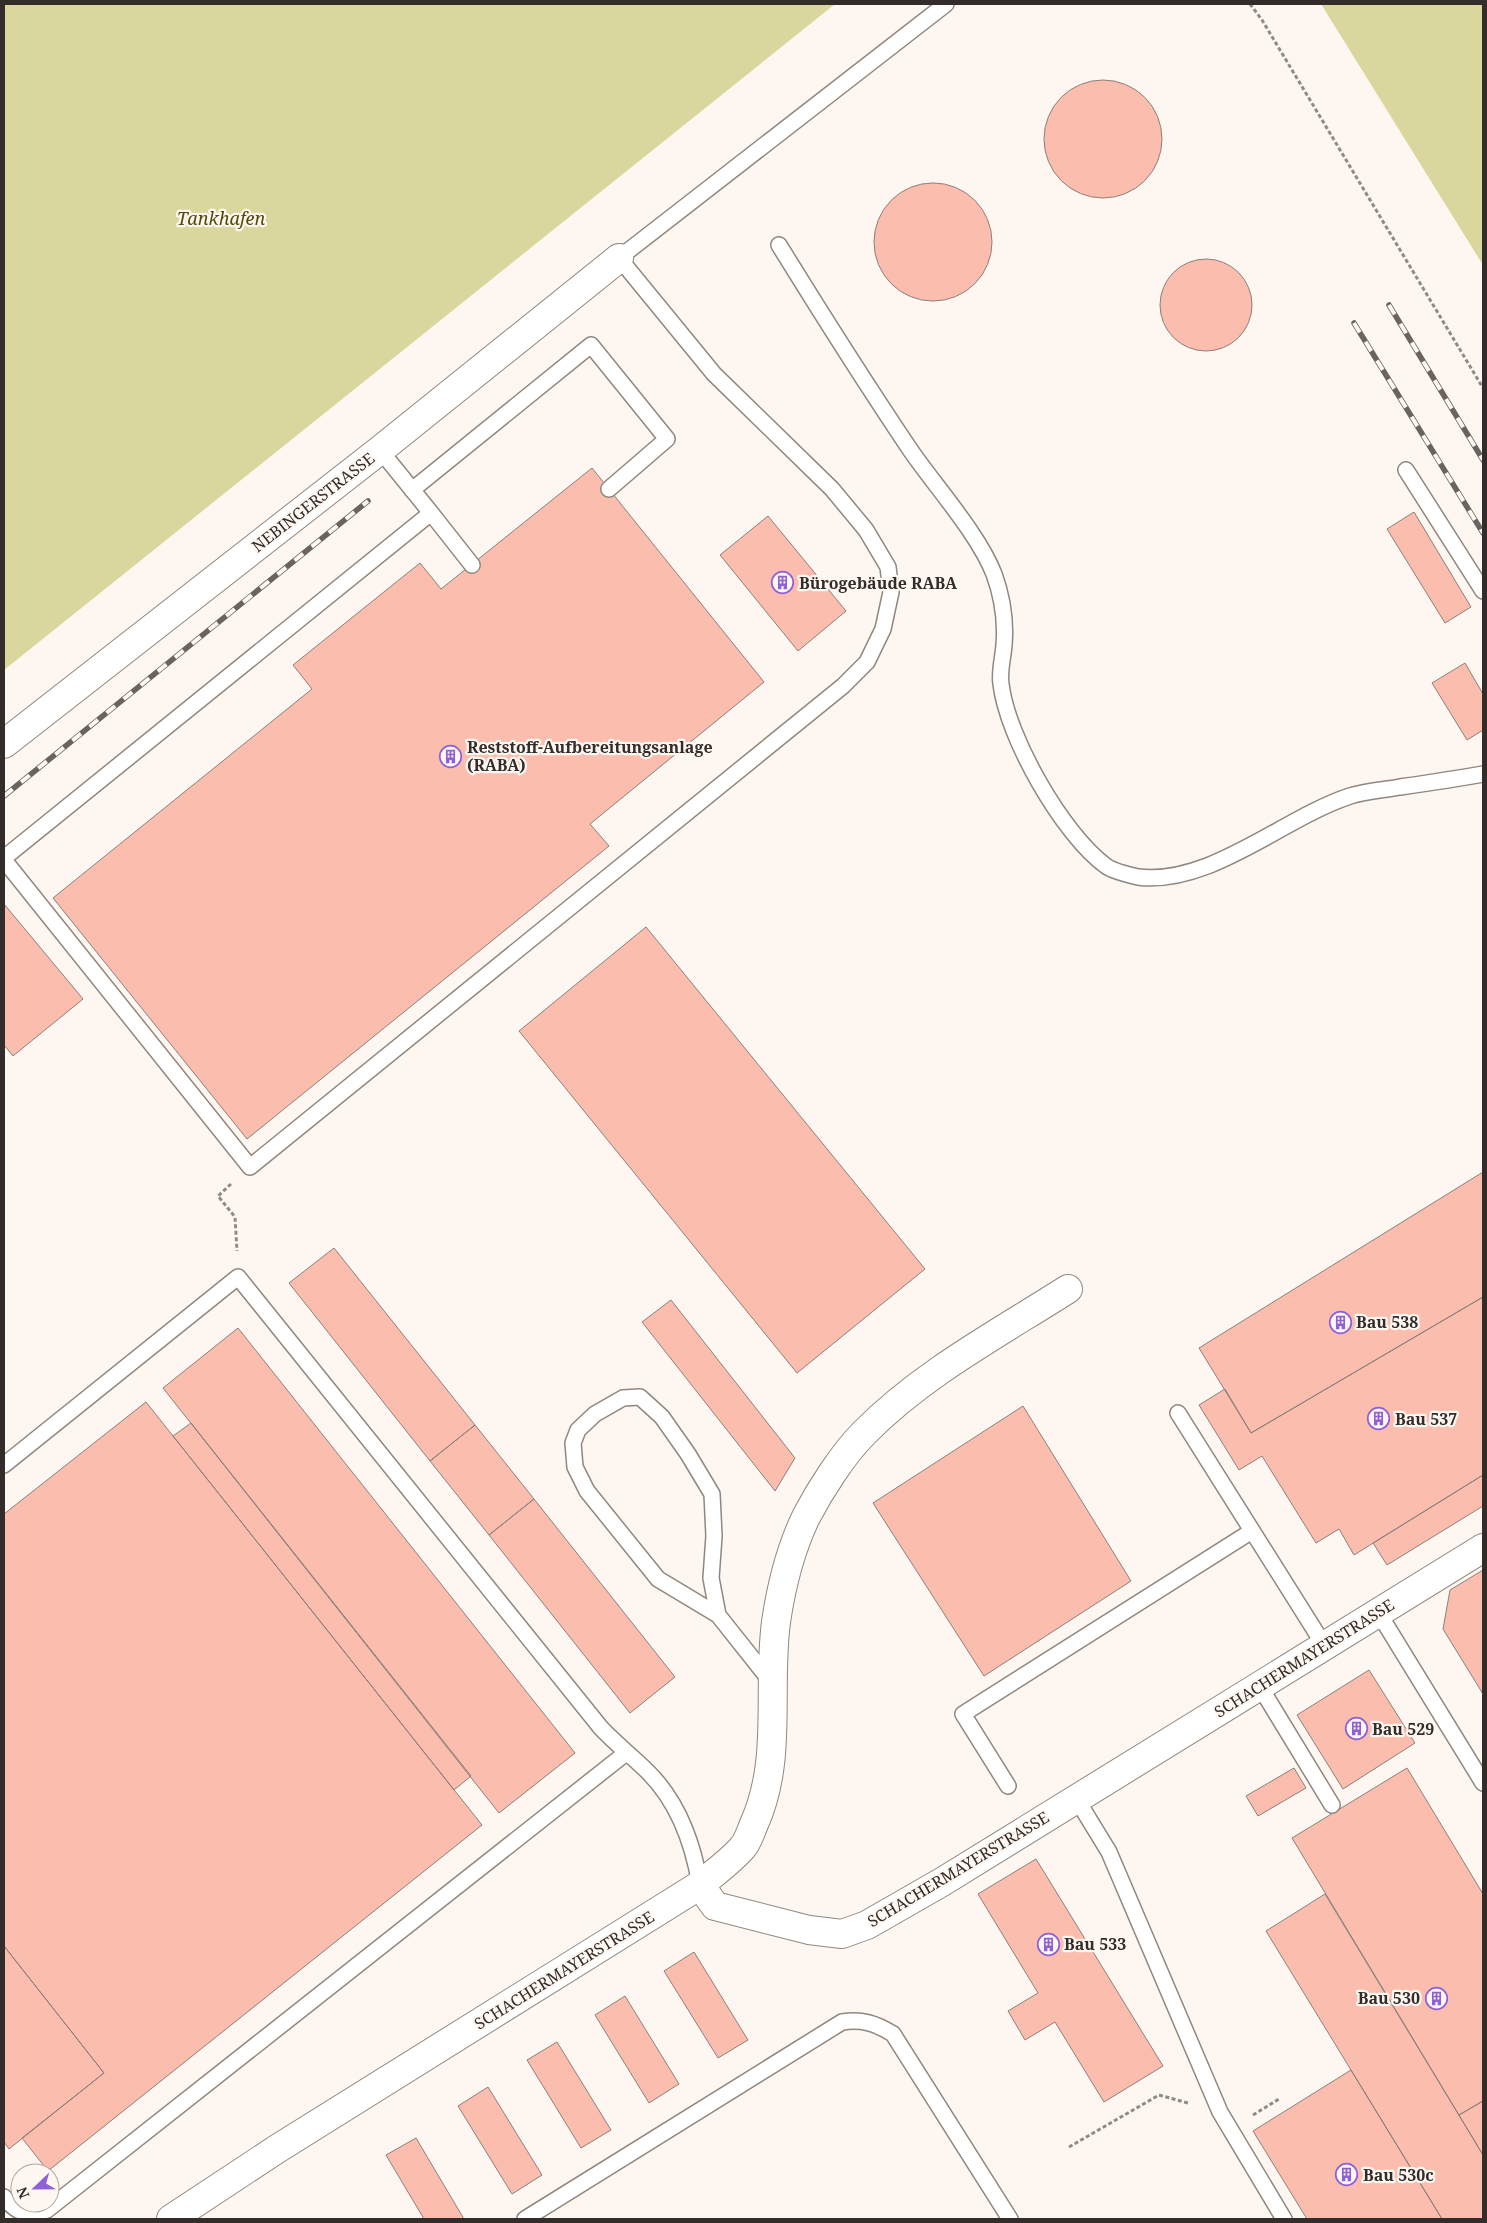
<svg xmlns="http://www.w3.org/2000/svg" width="1487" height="2223" viewBox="0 0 1487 2223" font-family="'Noto Serif',serif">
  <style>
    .water { fill: #dad79e }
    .building { fill: #fabdae; stroke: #8d7f7b }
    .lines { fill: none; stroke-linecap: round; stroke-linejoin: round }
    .lane-casing { stroke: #92877e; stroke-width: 18 }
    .street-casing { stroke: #92877e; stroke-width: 30 }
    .path { stroke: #918b86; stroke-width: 3; stroke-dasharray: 4 2.5; stroke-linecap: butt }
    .lane { stroke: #fff; stroke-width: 15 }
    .street { stroke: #fff; stroke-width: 28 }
    .rail-casing { stroke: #696460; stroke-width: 5.5 }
    .rail { stroke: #fef6f0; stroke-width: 4; stroke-dasharray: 11; stroke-linecap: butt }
    .labels { text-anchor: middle; stroke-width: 4.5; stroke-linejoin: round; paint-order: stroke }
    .street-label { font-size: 16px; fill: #322d2a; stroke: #fef6f0 }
    .poi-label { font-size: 16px; font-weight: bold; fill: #322d2a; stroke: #fef6f0; text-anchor: start }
    .water-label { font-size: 18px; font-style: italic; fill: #504b05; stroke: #fef6f0 }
  </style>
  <rect width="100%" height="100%" fill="#fef6f0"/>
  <path class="water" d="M 4,4 L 835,4 L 4,670 Z
    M 1321,4 L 1483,4 L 1483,265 Z"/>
  <path class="building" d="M1044 139a59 59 0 1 1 118 0a59 59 0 1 1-118 0Z
    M874 242a59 59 0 1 1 118 0a59 59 0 1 1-118 0Z
    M1160 305a46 46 0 1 1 92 0a46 46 0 1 1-92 0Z
    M 592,468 L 764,682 L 590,824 L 609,846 L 247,1139 L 53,898 L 312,689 L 293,665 L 420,563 L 441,589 Z
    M 1414,512 L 1471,607 L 1445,623 L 1387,529 Z
    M 768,516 L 846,611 L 798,651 L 720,555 Z
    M 1465,663 L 1483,694 L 1483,730 L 1467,740 L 1432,683 Z
    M 4,904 L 83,999 L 13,1056 L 4,1045 Z
    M 646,927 L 925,1269 L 797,1373 L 519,1031 Z
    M 1483,1172 L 1483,1297 L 1251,1433 L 1199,1348 Z
    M 334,1248 L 475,1425 L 430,1461 L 289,1283 Z
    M 1483,1297 L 1483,1475 L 1354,1555 L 1339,1529 L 1316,1543 L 1262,1456 L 1239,1470 L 1199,1405 L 1225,1389 L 1251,1433 Z
    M 671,1300 L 795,1458 L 775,1491 L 642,1322 Z
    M 238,1328 L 575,1753 L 499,1813 L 163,1388 Z
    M 146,1402 L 482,1825 L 48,2171 L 22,2138 L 104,2073 L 4,1946 L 4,1514 Z
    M 1023,1406 L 1131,1581 L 984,1676 L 873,1503 Z
    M 191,1423 L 471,1776 L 454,1790 L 173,1436 Z
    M 475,1425 L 534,1499 L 489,1535 L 430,1461 Z
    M 1483,1475 L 1483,1506 L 1387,1565 L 1373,1543 Z
    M 534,1499 L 675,1677 L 630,1713 L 489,1535 Z
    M 1483,1570 L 1483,1694 L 1443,1629 L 1450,1590 Z
    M 1369,1670 L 1415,1743 L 1343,1789 L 1297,1715 Z
    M 1294,1768 L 1306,1788 L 1258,1816 L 1246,1796 Z
    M 1407,1768 L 1483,1894 L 1483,2101 L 1459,2115 L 1292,1838 Z
    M 1036,1859 L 1163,2066 L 1104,2102 L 1055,2022 L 1025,2040 L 1008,2011 L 1038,1993 L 978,1894 Z
    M 1325,1894 L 1483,2155 L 1483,2219 L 1442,2219 L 1266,1931 Z
    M 4,1946 L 104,2073 L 9,2149 L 4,2142 Z
    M 694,1952 L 748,2040 L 718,2058 L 664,1971 Z
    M 625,1996 L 679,2084 L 649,2103 L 595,2015 Z
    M 557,2042 L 611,2130 L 581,2148 L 527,2060 Z
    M 1351,2070 L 1442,2219 L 1307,2219 L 1253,2131 Z
    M 488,2087 L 542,2175 L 512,2194 L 458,2106 Z
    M 1483,2101 L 1483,2155 L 1459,2115 Z
    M 416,2138 L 464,2219 L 424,2219 L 386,2155 Z"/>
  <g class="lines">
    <defs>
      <path id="lane" d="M 779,245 C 821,313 864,381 909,448 C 934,485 978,533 994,574 C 1002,596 1006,621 1004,645 C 1003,658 999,672 1001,684 C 1007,737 1063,835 1106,866 C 1113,871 1129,875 1138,877 C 1210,886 1283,818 1350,796 C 1366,791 1384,790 1400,787 C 1428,783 1455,779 1483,774
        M 1406,470 L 1483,591
        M 412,490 L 591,345 L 667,439 L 609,489
        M 431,513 L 472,565
        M 4,858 L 431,513 L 380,450
        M 4,860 L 250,1167 L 843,686 L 867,662 L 883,629 L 891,592 L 888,567 L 866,530 L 832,489 L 714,374 L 619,258 L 946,4
        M 1178,1413 L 1324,1645
        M 4,1465 L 238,1277 L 601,1728 C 616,1744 633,1757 648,1772 C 679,1803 693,1843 700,1885
        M 1378,1612 L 1483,1783
        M 718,1615 L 711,1578 L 714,1536 L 712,1494 L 688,1454 L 662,1417 L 640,1397 L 623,1398 L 595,1414 L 578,1430 L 573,1443 L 575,1467 L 587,1491 L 658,1579 L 718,1615 L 772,1683
        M 1259,1685 L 1332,1805
        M 1008,1786 L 963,1714 L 1252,1531
        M 1076,1798 L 1109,1852 L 1220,2112 L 1284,2219
        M 4,2197 C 16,2213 28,2217 47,2210 L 626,1753
        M 525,2219 L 842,2022 C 862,2019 875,2023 893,2034 L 1010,2219"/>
      <path id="street" d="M 4,744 L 380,450 L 619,258
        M 700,1885 L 715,1906 L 809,1930 L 842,1934 L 867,1925 L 942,1882 L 1483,1548
        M 171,2219 L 277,2149 L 700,1885 C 714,1873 731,1861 743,1847 C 748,1841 751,1831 754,1824 C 783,1760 767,1690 776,1622 C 781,1588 791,1548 806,1517 C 820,1490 843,1454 864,1433 C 922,1374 999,1333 1068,1289"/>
    </defs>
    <use href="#lane" class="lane-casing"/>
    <use href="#street" class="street-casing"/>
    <path class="path" d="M 1250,4 L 1262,20 L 1483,388
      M 231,1184 L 218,1196 L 235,1217 L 237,1251
      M 1253,2115 L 1279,2099
      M 1069,2147 L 1159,2095 L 1188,2103"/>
    <use href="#lane" class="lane"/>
    <use href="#street" class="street"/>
    <defs>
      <path id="rail" d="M 1389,305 L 1483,460
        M 1354,323 L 1483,533
        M 4,796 L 368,501"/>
    </defs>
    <use href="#rail" class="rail-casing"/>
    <use href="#rail" class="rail"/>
  </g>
  <defs>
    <symbol id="building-ring" viewBox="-11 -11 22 22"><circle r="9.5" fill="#fef6f0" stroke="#8e60da" stroke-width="1.5"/><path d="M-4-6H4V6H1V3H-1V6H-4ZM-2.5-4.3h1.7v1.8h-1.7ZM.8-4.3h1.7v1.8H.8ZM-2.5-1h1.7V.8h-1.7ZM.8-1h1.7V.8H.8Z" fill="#8e60da"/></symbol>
  </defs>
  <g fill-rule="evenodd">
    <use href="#building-ring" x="770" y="570" width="25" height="25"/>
    <use href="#building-ring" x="438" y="744" width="25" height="25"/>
    <use href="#building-ring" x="1328" y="1310" width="25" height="25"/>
    <use href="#building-ring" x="1366" y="1406" width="25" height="25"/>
    <use href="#building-ring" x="1344" y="1716" width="25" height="25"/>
    <use href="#building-ring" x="1036" y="1932" width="25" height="25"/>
    <use href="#building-ring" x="1424" y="1986" width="25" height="25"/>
    <use href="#building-ring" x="1334" y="2162" width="25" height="25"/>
  </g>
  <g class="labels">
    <g class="street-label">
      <text transform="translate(313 502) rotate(-38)" y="6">NEBINGERSTRASSE</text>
      <text transform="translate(1304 1658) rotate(-32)" y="6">SCHACHERMAYERSTRASSE</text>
      <text transform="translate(958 1869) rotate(-31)" y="6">SCHACHERMAYERSTRASSE</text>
      <text transform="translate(564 1970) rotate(-32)" y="6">SCHACHERMAYERSTRASSE</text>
    </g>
    <g class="poi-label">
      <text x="799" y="589">Bürogebäude RABA</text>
      <text x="467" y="753">Reststoff-Aufbereitungsanlage<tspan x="467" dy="18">(RABA)</tspan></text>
      <text x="1356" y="1328">Bau 538</text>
      <text x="1395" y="1425">Bau 537</text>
      <text x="1372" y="1735">Bau 529</text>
      <text x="1064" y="1950">Bau 533</text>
      <text x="1420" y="2004" text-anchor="end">Bau 530</text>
      <text x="1363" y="2181">Bau 530c</text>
    </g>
    <g class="water-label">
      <text x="221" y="225">Tankhafen</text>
    </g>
  </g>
  <rect width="1487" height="2223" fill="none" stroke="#322d2a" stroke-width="10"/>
  <g transform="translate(35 2188) rotate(248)"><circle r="24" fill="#fef6f0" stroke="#aca6a1"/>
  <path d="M0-4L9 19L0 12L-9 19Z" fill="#8e60da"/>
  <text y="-8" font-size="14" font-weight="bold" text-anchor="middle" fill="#322d2a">N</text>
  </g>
</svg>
